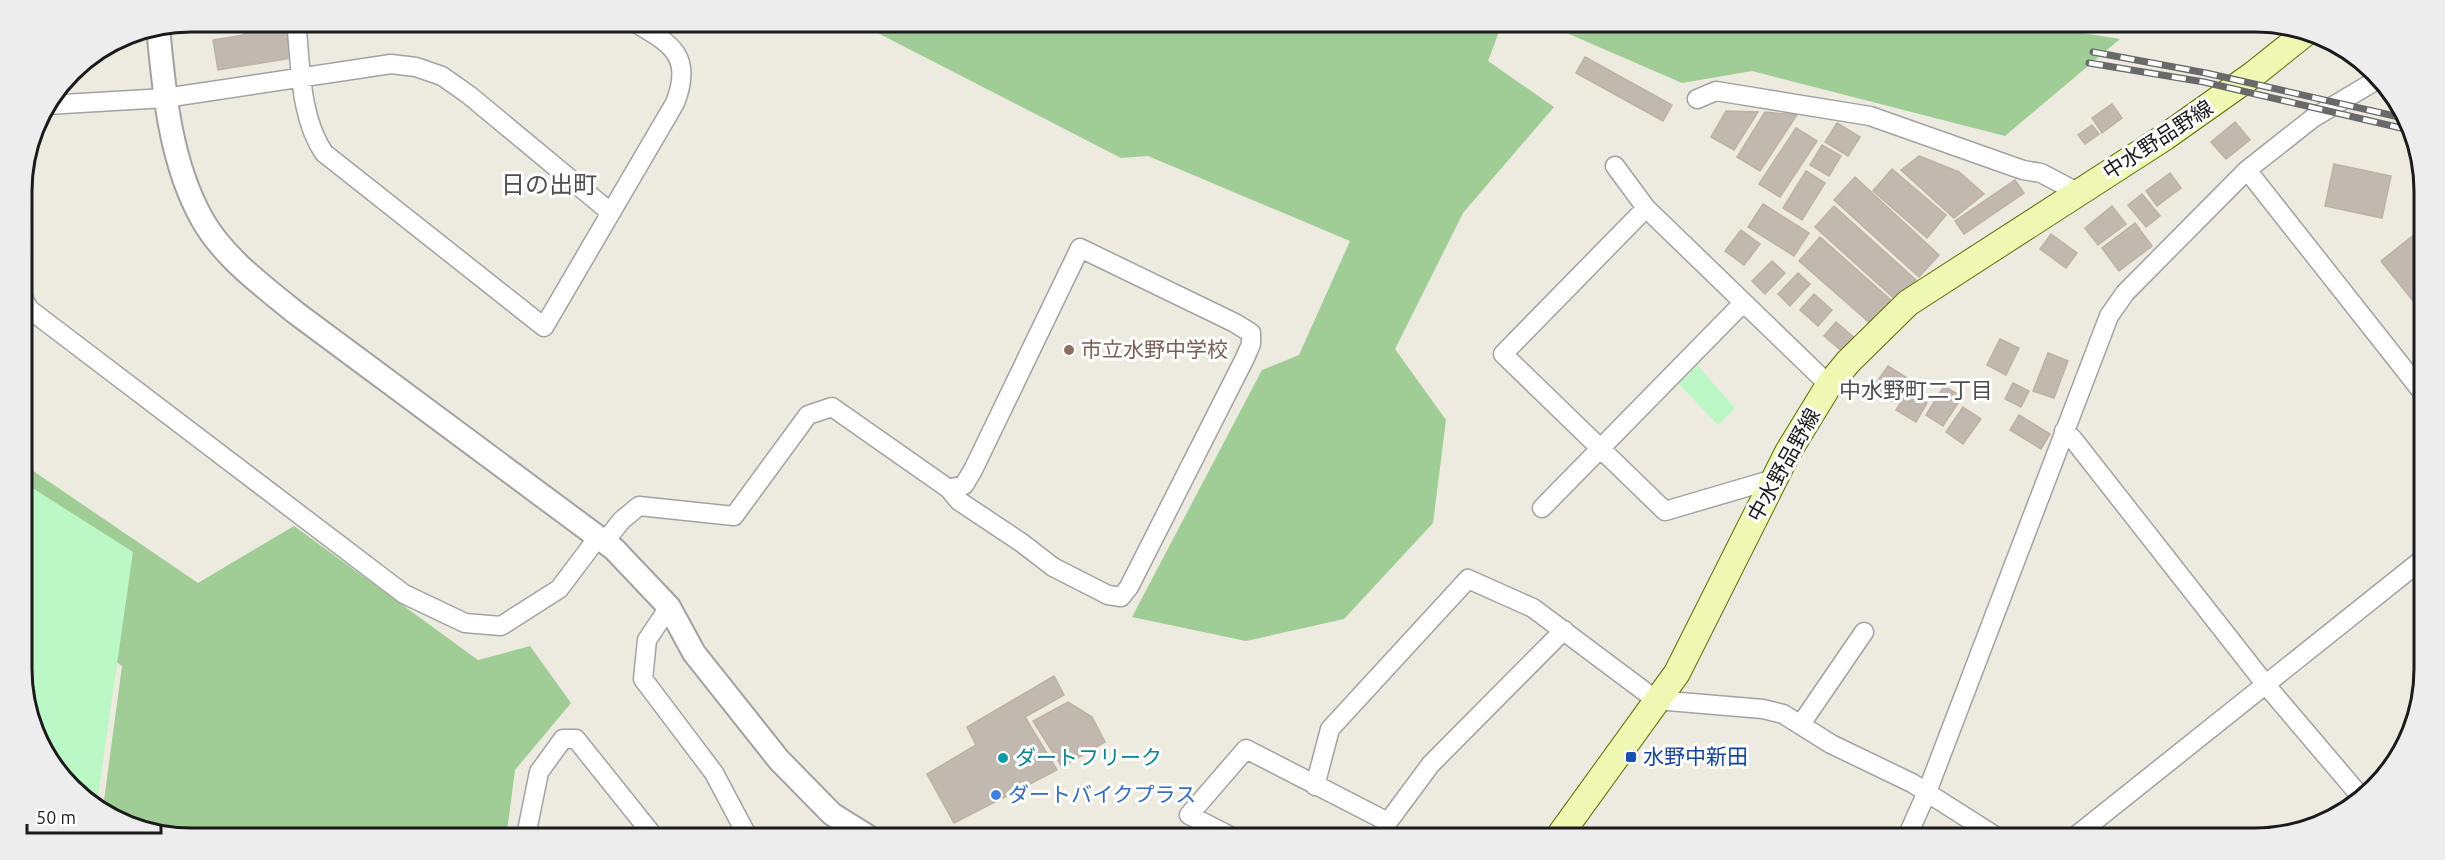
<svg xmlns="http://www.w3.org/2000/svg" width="2445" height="860" viewBox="0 0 2445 860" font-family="Ubuntu,'Noto Sans JP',sans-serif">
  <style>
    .forest { fill: #a0cc95 }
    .park { fill: #bcf8c6 }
    .building { fill: #c1b9b0; stroke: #beb1a3; stroke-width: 1.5 }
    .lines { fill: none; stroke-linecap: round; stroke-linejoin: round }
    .minor-casing { stroke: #a2a2a2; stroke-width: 21 }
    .tertiary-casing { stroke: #a2a2a2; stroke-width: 26 }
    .secondary-casing { stroke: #596f05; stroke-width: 28 }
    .minor { stroke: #fff; stroke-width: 18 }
    .tertiary { stroke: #fff; stroke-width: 22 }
    .secondary { stroke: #eef8b3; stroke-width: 26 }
    .rail-casing { stroke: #696969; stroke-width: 7 }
    .rail { stroke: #fff; stroke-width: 4.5; stroke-dasharray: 14; stroke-linecap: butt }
    .education-dot { fill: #8d6e63; stroke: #fff; stroke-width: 2 }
    .transit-dot { fill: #1a4fb4; stroke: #fff; stroke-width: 2 }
    .culture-dot { fill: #0f9aa8; stroke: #fff; stroke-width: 2 }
    .shop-dot { fill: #3f7fe0; stroke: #fff; stroke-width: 2 }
    .labels { text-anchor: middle; stroke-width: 6; stroke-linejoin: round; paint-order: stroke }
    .street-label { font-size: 21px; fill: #1b1b1b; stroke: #fff }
    .education-label { font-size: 21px; fill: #785e54; stroke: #fff; text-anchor: start }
    .transit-label { font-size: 21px; fill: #164399; stroke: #fff; text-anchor: start }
    .culture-label { font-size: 21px; fill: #0d838f; stroke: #fff; text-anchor: start }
    .shop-label { font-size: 21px; fill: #366cbe; stroke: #fff; text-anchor: start }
    .neighbourhood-label { font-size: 22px; fill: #4e4e4e; stroke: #fff }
    .quarter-label { font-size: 24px; fill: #4e4e4e; stroke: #fff }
    .rim { fill: none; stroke: #1b1b1b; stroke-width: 3 }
  </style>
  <rect width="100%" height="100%" fill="#edeae0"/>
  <path class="forest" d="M 871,21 L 1503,21 L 1488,61 L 1554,107 L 1463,213 L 1395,349 L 1446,420 L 1433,523 L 1344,619 L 1246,641 L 1132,617 L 1262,370 L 1299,355 L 1350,241 L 1148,156 L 1121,158 L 868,28 Z
    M 1539,21 L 2008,21 L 2120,39 L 2005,136 L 1752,71 L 1682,83 Z
    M 23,464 L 198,583 L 294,526 L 478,660 L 530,646 L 571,703 L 515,770 L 506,839 L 191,839 L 137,830 L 103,808 L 122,666 L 24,599 Z"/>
  <path class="park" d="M 1697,365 L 1735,408 L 1718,425 L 1678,383 Z
    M 23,482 L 133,552 L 97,804 L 63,781 L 24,702 Z"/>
  <path class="building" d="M 244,21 L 287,21 L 292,58 L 218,70 L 213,40 L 244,35 Z
    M 1585,57 L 1672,105 L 1663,121 L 1576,73 Z
    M 2112,104 L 2122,118 L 2102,133 L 2092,118 Z
    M 1726,111 L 1758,112 L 1734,150 L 1711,137 Z
    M 1765,112 L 1797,115 L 1760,171 L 1737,157 Z
    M 2235,122 L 2250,140 L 2226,159 L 2211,142 Z
    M 1837,123 L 1860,137 L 1848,156 L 1825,142 Z
    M 2092,125 L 2099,134 L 2085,144 L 2078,135 Z
    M 1796,128 L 1817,141 L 1780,197 L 1759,184 Z
    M 1822,145 L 1841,156 L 1829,176 L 1810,165 Z
    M 1919,156 L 1959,172 L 1984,194 L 1954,218 L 1901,170 Z
    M 2334,164 L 2391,176 L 2382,218 L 2325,206 Z
    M 1892,169 L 1946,215 L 1927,238 L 1873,191 Z
    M 1806,171 L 1825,183 L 1802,220 L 1783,208 Z
    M 2170,173 L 2181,188 L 2157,206 L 2146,191 Z
    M 1855,177 L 1939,255 L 1919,277 L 1834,200 Z
    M 2015,180 L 2024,193 L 1964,234 L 1955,221 Z
    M 2142,194 L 2160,216 L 2146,227 L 2128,205 Z
    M 1763,204 L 1809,233 L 1794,256 L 1748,227 Z
    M 1834,206 L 1916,280 L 1897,301 L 1815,227 Z
    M 2112,206 L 2126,224 L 2098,245 L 2085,228 Z
    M 2135,223 L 2152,246 L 2119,271 L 2102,248 Z
    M 1741,230 L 1760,244 L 1744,265 L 1725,251 Z
    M 2051,234 L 2077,253 L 2066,268 L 2040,249 Z
    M 2415,234 L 2423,244 L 2423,303 L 2418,307 L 2381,261 Z
    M 1820,237 L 1892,301 L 1871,324 L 1799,261 Z
    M 1772,261 L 1785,273 L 1765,294 L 1752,281 Z
    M 1798,273 L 1810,284 L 1790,306 L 1778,294 Z
    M 1814,294 L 1832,310 L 1818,326 L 1800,310 Z
    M 1836,322 L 1856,339 L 1844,353 L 1824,336 Z
    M 2000,339 L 2019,348 L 2006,375 L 1987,365 Z
    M 2048,353 L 2068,361 L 2054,398 L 2033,391 Z
    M 1888,366 L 1907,378 L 1892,401 L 1872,389 Z
    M 2013,383 L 2029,391 L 2021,407 L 2005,399 Z
    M 1944,386 L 1962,397 L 1943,426 L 1926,415 Z
    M 1908,391 L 1927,403 L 1916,422 L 1896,410 Z
    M 1963,407 L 1981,419 L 1963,444 L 1946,432 Z
    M 2019,415 L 2050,434 L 2041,449 L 2010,430 Z
    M 1054,676 L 1064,695 L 1025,717 L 1057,770 L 954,823 L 927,774 L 976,745 L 967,727 Z
    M 1068,702 L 1092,717 L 1105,742 L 1062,767 L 1033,721 Z"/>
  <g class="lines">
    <defs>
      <path id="minor" d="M 296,21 C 301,64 299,116 324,153 L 544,327 L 675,103 C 694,55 670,43 632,21
        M 1697,99 L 1716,91 L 1870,116 L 2023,170 L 2041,173 L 2077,192
        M 47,105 L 165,98 L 391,64 L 416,67 L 442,76 L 469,95 L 610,212
        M 1615,166 L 1646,208 L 1829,385
        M 2247,170 L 2423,393
        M 1646,208 L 1503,354 L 1665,511 L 1774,479
        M 22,296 L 29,309 L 404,594 L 465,623 L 501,626 L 559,589 L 599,536
        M 2064,431 L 2073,439 L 2266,685 L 2362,798
        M 1542,508 L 1743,303
        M 605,541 L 622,520 L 639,506 L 734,516 L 808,415 L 832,407 L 949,489 L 959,501 L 1022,543 L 1053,567 L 1108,595 L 1121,597 L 1129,587 L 1245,358 L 1251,344 L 1251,333 L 1235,323 L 1080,248 L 973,470 L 964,485 L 949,489
        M 669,607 L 647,640 L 643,679 L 714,773 L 749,839
        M 1801,724 L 1864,632
        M 1315,786 L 1330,729 L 1468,579 L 1533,608 L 1656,700 L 1763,709 L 1783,714 L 1831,744 L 1912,783 L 2000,839
        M 539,839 L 527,831 L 539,772 L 563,739 L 576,739 L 656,839
        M 1236,839 L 1189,815 L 1246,749 L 1388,822 L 1431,764 L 1564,630
        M 1906,839 L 1927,792 L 2109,316 L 2125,293 L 2247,170 L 2313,118 L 2380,78
        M 2072,839 L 2424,558"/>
      <path id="tertiary" d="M 158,27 C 164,91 170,162 202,219 C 223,257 263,286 296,313 L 614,549 L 669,607 L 694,653 L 779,760 L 832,814 L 872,839"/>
      <path id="secondary" d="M 1557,839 L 1677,673 L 1788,452 L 1829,385 L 1848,362 L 1908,303 L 2165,137 L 2254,74 L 2309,30"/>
    </defs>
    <use href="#minor" class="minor-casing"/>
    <use href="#tertiary" class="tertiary-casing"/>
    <use href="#secondary" class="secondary-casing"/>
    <use href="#minor" class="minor"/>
    <use href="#tertiary" class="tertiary"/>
    <use href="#secondary" class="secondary"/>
    <defs>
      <path id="rail" d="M 2093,52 L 2206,73 L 2399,117
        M 2089,63 L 2204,82 L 2405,129"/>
    </defs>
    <use href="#rail" class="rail-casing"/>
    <use href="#rail" class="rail"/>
  </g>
  <circle class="education-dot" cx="1069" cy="350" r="6"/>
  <rect class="transit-dot" x="1625" y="751" width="12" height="12" rx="3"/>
  <circle class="culture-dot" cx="1003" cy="758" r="6"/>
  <circle class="shop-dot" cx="996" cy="795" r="6"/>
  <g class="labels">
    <g class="street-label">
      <text transform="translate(2158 140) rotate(-33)" y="7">中水野品野線</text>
      <text transform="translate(1784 465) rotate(-61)" y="7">中水野品野線</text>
    </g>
    <g class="education-label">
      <text x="1081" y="357">市立水野中学校</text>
    </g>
    <g class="transit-label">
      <text x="1643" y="764">水野中新田</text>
    </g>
    <g class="culture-label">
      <text x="1015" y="765">ダートフリーク</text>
    </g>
    <g class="shop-label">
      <text x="1008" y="802">ダートバイクプラス</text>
    </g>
    <g class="neighbourhood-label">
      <text x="1916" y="398">中水野町二丁目</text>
    </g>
    <g class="quarter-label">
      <text x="549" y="193">日の出町</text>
    </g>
  </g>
  <path d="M0 0H2445V860H0ZM191 32H2255A159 159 0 0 1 2414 191V669A159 159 0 0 1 2255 828H191A159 159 0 0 1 32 669V191A159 159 0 0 1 191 32Z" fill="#ededed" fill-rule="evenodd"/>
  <path class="rim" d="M191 32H2255A159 159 0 0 1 2414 191V669A159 159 0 0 1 2255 828H191A159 159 0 0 1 32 669V191A159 159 0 0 1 191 32Z"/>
  <path d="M27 824v9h134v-9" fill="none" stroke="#1b1b1b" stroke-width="3"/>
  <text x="36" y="824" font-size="18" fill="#1b1b1b" stroke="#ffffff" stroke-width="4.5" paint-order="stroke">50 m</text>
</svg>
